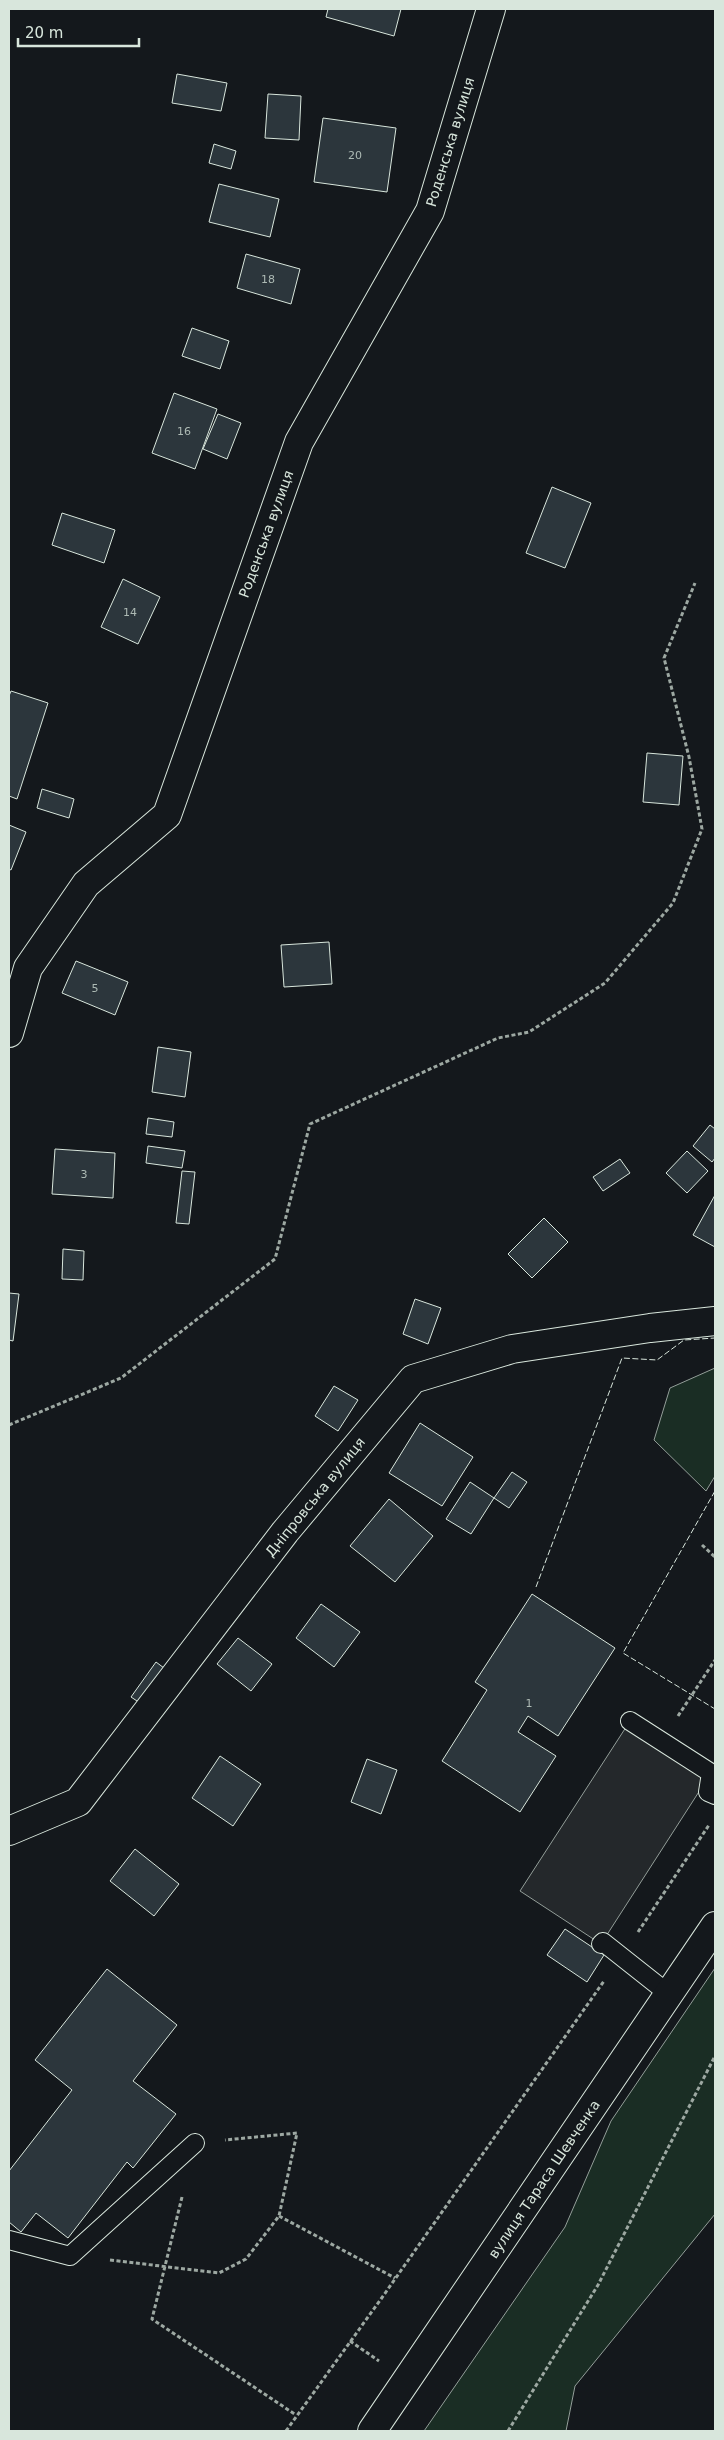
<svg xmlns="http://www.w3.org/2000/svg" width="724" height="2440" viewBox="0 0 724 2440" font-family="'DejaVu Sans',sans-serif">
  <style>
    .green { fill: #1a2d24; stroke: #939e99 }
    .parking { fill: #24282b; stroke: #939e99 }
    .building { fill: #2c363c; stroke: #d8e6dc }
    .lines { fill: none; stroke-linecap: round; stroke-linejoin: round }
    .lane-casing { stroke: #d8e6dc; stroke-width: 20 }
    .street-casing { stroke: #d8e6dc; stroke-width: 30 }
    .secondary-casing { stroke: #d8e6dc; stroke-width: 30 }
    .path { stroke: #9da8a2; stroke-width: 3; stroke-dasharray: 4 2.5; stroke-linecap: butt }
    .lane { stroke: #14181c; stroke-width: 18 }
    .street { stroke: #14181c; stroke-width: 28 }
    .secondary { stroke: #14181c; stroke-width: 28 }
    .fence { stroke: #d8e6dc; stroke-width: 1; stroke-dasharray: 6 2.5; stroke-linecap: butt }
    .labels { text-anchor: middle; stroke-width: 4; stroke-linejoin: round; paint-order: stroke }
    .number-label { font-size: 11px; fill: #adbab4 }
    .street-label { font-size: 14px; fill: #d8e6dc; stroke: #14181c }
  </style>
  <rect width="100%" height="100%" fill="#14181c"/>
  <path class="green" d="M 715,1368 L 715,1476 L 706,1491 L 654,1440 L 670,1388 Z
    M 715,1968 L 715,2214 L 575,2386 L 566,2431 L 424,2431 L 565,2227 L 611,2121 Z"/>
  <path class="parking" d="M 630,1721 L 711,1773 L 601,1944 L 520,1891 Z"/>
  <path class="building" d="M 328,9 L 401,9 L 394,36 L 326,17 Z
    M 177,74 L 227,83 L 221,111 L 172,103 Z
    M 268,94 L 301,96 L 299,140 L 265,138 Z
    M 323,118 L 396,128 L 387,192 L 314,182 Z
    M 214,144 L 236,151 L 231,169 L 209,163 Z
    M 219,184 L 279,199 L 270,237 L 209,222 Z
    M 246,254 L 300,269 L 291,304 L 237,288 Z
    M 192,328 L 229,341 L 220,369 L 182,356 Z
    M 174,393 L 217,409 L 195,469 L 152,453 Z
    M 218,414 L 241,423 L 227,459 L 203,449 Z
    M 552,487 L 591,503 L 565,568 L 526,553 Z
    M 62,513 L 115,530 L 104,563 L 52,545 Z
    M 123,579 L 160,597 L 138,644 L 101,627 Z
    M 11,691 L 48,703 L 17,799 L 9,796 L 9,696 Z
    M 647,753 L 683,756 L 679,805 L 643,802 Z
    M 42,789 L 74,799 L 69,818 L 37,808 Z
    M 9,825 L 26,832 L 11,870 L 9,869 Z
    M 329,942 L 332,984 L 284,987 L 281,945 Z
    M 76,961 L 128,982 L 115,1015 L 62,993 Z
    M 158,1047 L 191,1052 L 185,1097 L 152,1092 Z
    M 148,1118 L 174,1122 L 172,1137 L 146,1134 Z
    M 710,1125 L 715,1129 L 715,1158 L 712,1162 L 693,1146 Z
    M 148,1146 L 185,1151 L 182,1168 L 146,1163 Z
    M 55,1149 L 115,1153 L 113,1198 L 52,1194 Z
    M 687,1151 L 708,1171 L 687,1193 L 666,1173 Z
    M 620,1159 L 630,1173 L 603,1191 L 593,1177 Z
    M 182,1171 L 195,1172 L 189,1224 L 176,1223 Z
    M 715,1195 L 715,1247 L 693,1235 Z
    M 544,1218 L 568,1242 L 532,1278 L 508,1254 Z
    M 63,1249 L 84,1251 L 83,1280 L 62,1279 Z
    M 9,1293 L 19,1294 L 13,1341 L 9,1340 Z
    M 415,1299 L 441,1308 L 428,1344 L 403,1334 Z
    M 334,1386 L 358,1400 L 338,1431 L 315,1416 Z
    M 420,1423 L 473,1457 L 442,1506 L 389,1473 Z
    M 512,1472 L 527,1482 L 509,1508 L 494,1498 Z
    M 470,1482 L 494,1498 L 471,1534 L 446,1519 Z
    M 389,1499 L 433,1536 L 395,1582 L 350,1546 Z
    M 532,1594 L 615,1648 L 558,1736 L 528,1716 L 518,1732 L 556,1756 L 520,1812 L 442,1761 L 487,1690 L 475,1682 Z
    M 321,1604 L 360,1632 L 334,1667 L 296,1638 Z
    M 238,1638 L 272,1664 L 251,1691 L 217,1664 Z
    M 156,1662 L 168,1671 L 143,1705 L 131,1697 Z
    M 220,1756 L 261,1784 L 233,1826 L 192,1798 Z
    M 367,1759 L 397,1770 L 381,1814 L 351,1802 Z
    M 135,1849 L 179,1884 L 154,1916 L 110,1881 Z
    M 565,1929 L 604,1955 L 587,1982 L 547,1955 Z
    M 107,1969 L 177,2025 L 133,2081 L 176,2114 L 133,2168 L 127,2162 L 68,2238 L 36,2213 L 21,2232 L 9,2222 L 9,2171 L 72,2090 L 35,2060 Z"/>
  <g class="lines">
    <defs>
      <path id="lane" d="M 630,1721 L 711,1773 L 708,1792 L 715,1795
        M 601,1944 L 603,1942 L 670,1995
        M 9,2240 L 70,2256 L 195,2143"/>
      <path id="street" d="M 9,1033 L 28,968 L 86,884 L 167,815 L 299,442 L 430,211 L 491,9
        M 9,1831 L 78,1802 L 285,1532 L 413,1379 L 512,1349 L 650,1328 L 715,1321"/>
      <path id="secondary" d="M 372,2431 L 715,1926"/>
    </defs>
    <use href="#lane" class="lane-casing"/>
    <use href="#street" class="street-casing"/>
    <use href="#secondary" class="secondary-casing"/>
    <path class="path" d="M 9,1425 L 121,1378 L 275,1259 L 310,1124 L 498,1038 L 529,1032 L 605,983 L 673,903 L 702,829 L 689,757 L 664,658 L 695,583
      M 702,1545 L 715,1557
      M 678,1716 L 715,1660
      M 638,1932 L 709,1825
      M 182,2197 L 152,2319 L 296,2415
      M 279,2216 L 395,2278
      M 110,2260 L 219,2273 L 246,2259 L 279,2216 L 297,2133 L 225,2140
      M 350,2341 L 379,2361
      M 286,2431 L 381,2299 L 604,1981
      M 508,2431 L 598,2285 L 715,2056"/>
    <use href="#lane" class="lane"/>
    <use href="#street" class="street"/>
    <use href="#secondary" class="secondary"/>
    <path class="fence" d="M 715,1491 L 623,1653 L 715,1709
      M 536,1587 L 622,1358 L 657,1360 L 684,1340 L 715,1338"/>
  </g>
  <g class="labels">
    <g class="number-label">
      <text x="355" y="159">20</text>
      <text x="268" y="283">18</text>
      <text x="184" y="435">16</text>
      <text x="130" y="616">14</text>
      <text x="95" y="992">5</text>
      <text x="84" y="1178">3</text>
      <text x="529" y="1707">1</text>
    </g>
    <g class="street-label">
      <text transform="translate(450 142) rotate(-73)" y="5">Роденська вулиця</text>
      <text transform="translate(266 534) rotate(-70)" y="5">Роденська вулиця</text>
      <text transform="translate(315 1497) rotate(-51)" y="5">Дніпровська вулиця</text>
      <text transform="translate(544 2179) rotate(-56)" y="5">вулиця Тараса Шевченка</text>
    </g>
  </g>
  <rect width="724" height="2440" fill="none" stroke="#d8e6dc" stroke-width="20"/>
  <path d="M18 38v8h121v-8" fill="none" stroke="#d8e6dc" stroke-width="2.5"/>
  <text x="25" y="38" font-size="15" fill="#d8e6dc" stroke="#14181c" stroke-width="4" paint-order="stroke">20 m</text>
</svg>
